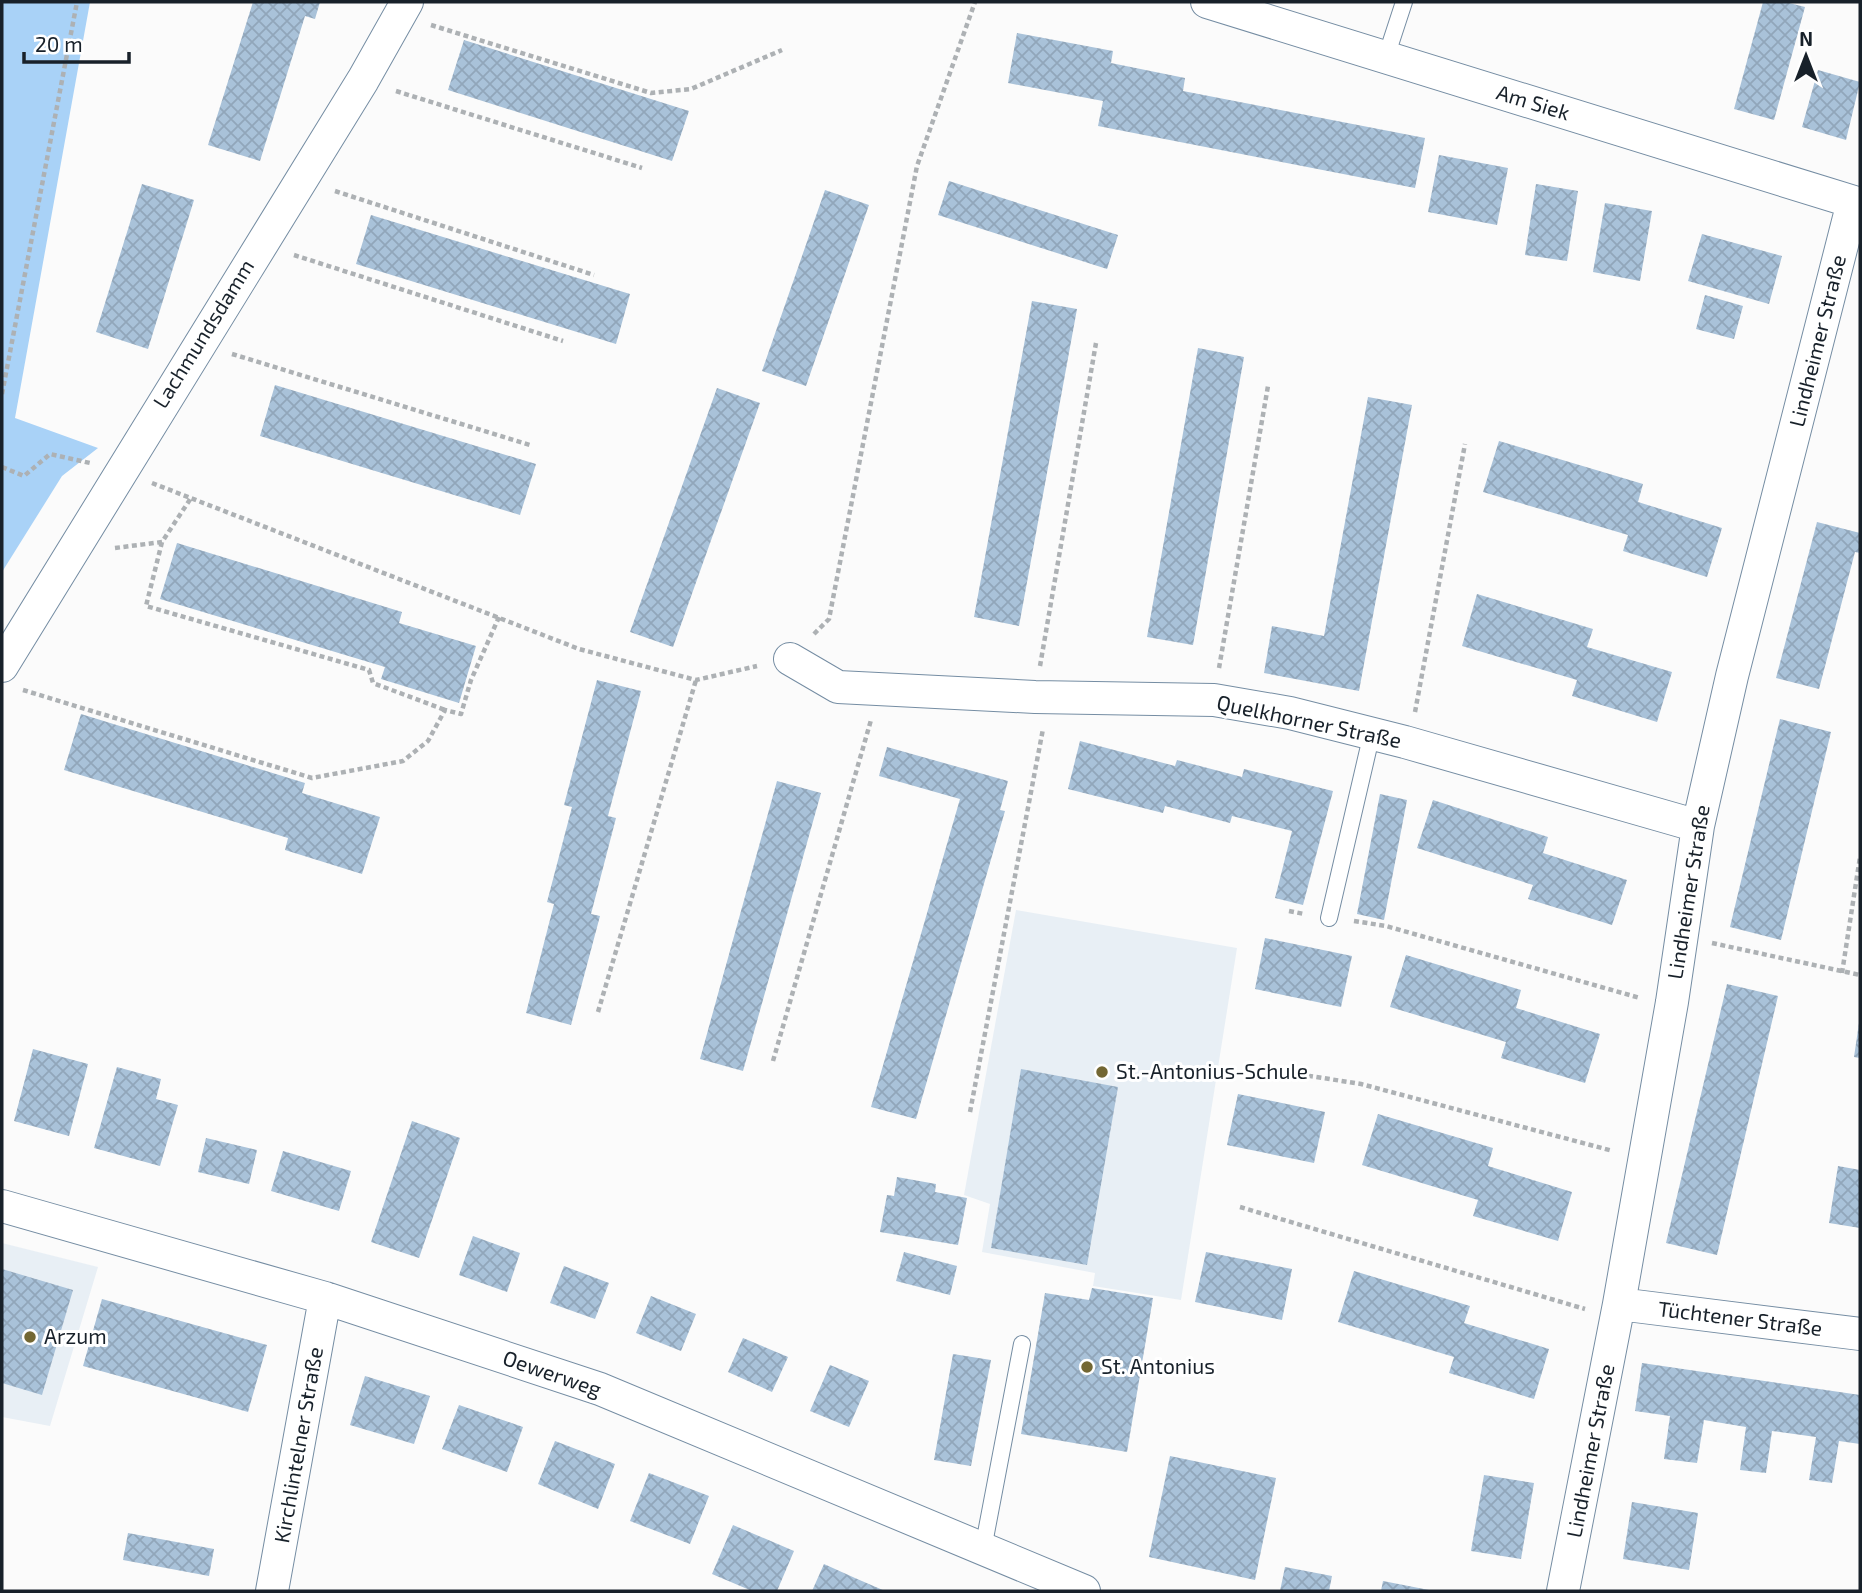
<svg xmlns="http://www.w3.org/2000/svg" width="1862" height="1593" viewBox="0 0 1862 1593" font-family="'Exo 2',sans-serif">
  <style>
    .built { fill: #e8eff5 }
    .green { fill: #a9d2f7 }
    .building { fill: url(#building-cross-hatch) }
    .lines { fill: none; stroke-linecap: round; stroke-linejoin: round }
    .service-casing { stroke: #758da3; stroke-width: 18 }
    .minor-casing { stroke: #758da3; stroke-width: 34 }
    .path { stroke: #adb1b4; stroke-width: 4.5; stroke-dasharray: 5 3.5; stroke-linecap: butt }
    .service { stroke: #fff; stroke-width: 16 }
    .minor { stroke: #fff; stroke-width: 32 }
    .poi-dot { fill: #736733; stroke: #fff; stroke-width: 2.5 }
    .labels { text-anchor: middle; stroke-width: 6; stroke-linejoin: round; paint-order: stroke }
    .street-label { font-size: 21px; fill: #18212a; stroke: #fff }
    .poi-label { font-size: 21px; fill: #18212a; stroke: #fff; text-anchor: start }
  </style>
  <defs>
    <pattern id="building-cross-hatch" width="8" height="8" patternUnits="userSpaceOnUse" patternTransform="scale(1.75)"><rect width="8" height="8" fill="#a9c2d9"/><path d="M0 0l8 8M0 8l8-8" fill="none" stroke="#91a6ba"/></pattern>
  </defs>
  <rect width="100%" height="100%" fill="#fbfbfb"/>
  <path class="built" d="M 1016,910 L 1237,948 L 1181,1300 L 1093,1286 L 1095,1273 L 982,1252 L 990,1204 L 964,1195 Z
    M 2,1243 L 98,1267 L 50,1426 L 2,1417 Z"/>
  <path class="green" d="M 2,2 L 90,2 L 15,418 L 98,448 L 62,476 L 2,572 Z"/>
  <path class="building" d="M 253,2 L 320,2 L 315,19 L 305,16 L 260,161 L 208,145 Z
    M 1763,2 L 1785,2 L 1805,7 L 1774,120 L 1734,109 Z
    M 1017,33 L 1113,51 L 1111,63 L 1185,78 L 1183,91 L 1425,138 L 1415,188 L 1098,126 L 1103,101 L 1008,83 Z
    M 464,40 L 689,111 L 672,161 L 448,90 Z
    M 1818,70 L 1860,82 L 1846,140 L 1802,127 Z
    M 1439,155 L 1508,168 L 1497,225 L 1428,212 Z
    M 949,181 L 1118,235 L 1107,269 L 938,215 Z
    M 142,184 L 194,200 L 148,349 L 96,332 Z
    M 1536,184 L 1578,191 L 1567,261 L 1525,255 Z
    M 825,190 L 869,205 L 806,386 L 762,371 Z
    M 1605,203 L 1652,211 L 1640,281 L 1593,272 Z
    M 371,215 L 630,294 L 616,344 L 356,264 Z
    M 1702,234 L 1782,256 L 1769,304 L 1688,281 Z
    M 1705,295 L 1743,306 L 1734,339 L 1696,329 Z
    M 1032,301 L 1077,309 L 1019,626 L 974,617 Z
    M 1198,348 L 1244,357 L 1193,645 L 1147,637 Z
    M 275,385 L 536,464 L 520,515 L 260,436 Z
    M 717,388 L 760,403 L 673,647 L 630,632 Z
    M 1368,397 L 1412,405 L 1359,691 L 1264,673 L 1272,626 L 1324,636 Z
    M 1499,441 L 1643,484 L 1638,502 L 1722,528 L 1707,577 L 1623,551 L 1628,535 L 1483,492 Z
    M 1817,522 L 1860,533 L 1860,553 L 1855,552 L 1819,689 L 1776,678 Z
    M 177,543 L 402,612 L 399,623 L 476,646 L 459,703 L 381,679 L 385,667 L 160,599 Z
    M 1477,594 L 1593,629 L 1587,647 L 1672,672 L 1657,722 L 1572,696 L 1577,680 L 1462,646 Z
    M 597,680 L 641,691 L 608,816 L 616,818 L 591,914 L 600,916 L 571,1025 L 526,1013 L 554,904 L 547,902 L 572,807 L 564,805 Z
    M 81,714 L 305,783 L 302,793 L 380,817 L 362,874 L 285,850 L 288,838 L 64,770 Z
    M 1780,719 L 1831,732 L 1781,940 L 1730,927 Z
    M 1080,741 L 1175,766 L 1177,760 L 1242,777 L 1244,769 L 1333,791 L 1303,905 L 1275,898 L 1292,831 L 1232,816 L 1230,823 L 1165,806 L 1163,813 L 1068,789 Z
    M 887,747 L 1008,781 L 1000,810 L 1005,811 L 916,1119 L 871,1107 L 960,799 L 879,776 Z
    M 777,781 L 821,793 L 743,1071 L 700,1059 Z
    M 1380,794 L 1407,800 L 1384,920 L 1357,914 Z
    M 1433,800 L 1548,837 L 1543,853 L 1627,880 L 1612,925 L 1528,899 L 1533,885 L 1417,848 Z
    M 1265,938 L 1352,956 L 1341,1007 L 1255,989 Z
    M 1406,955 L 1521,990 L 1516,1008 L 1600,1034 L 1585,1083 L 1501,1058 L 1506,1042 L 1390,1007 Z
    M 1727,984 L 1778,996 L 1717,1255 L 1666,1243 Z
    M 1859,1023 L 1860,1023 L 1860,1058 L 1854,1057 Z
    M 33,1049 L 88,1064 L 69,1136 L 14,1121 Z
    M 117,1067 L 161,1079 L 156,1099 L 178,1105 L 160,1166 L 94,1148 Z
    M 1021,1069 L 1118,1087 L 1087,1265 L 991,1248 Z
    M 1238,1094 L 1325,1112 L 1314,1163 L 1227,1145 Z
    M 1378,1114 L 1493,1148 L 1488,1166 L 1572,1192 L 1558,1241 L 1473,1216 L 1478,1200 L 1362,1165 Z
    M 412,1121 L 460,1138 L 419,1258 L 371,1242 Z
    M 206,1138 L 257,1150 L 249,1184 L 198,1172 Z
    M 283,1151 L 351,1171 L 339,1211 L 271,1191 Z
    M 1838,1166 L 1860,1170 L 1860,1228 L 1829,1223 Z
    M 897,1177 L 936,1184 L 935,1192 L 967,1198 L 958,1245 L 880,1232 L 887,1195 L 894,1196 Z
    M 473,1236 L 520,1253 L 507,1292 L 459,1275 Z
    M 904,1252 L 957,1266 L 950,1295 L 896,1281 Z
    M 1206,1252 L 1292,1269 L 1282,1320 L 1195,1302 Z
    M 564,1266 L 609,1283 L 595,1319 L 550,1303 Z
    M 2,1269 L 73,1290 L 42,1395 L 2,1383 Z
    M 1354,1271 L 1470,1306 L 1464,1323 L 1549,1349 L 1534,1399 L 1449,1373 L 1454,1357 L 1338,1322 Z
    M 1092,1288 L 1153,1298 L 1127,1452 L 1021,1434 L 1045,1293 L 1089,1300 Z
    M 651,1296 L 696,1314 L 681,1351 L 636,1333 Z
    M 102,1299 L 267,1345 L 248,1412 L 83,1366 Z
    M 743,1338 L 788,1357 L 772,1392 L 728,1372 Z
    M 953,1354 L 991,1360 L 971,1466 L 934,1460 Z
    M 1642,1363 L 1860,1395 L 1860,1444 L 1839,1441 L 1832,1483 L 1809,1480 L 1816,1437 L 1772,1431 L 1766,1473 L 1740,1470 L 1746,1427 L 1704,1420 L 1697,1463 L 1664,1459 L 1670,1416 L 1635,1411 Z
    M 830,1365 L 869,1381 L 849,1427 L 810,1411 Z
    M 365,1376 L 430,1396 L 414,1444 L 350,1425 Z
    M 459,1405 L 523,1427 L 507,1472 L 442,1449 Z
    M 555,1441 L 615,1464 L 598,1509 L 538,1484 Z
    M 1170,1456 L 1276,1478 L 1255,1580 L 1149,1557 Z
    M 649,1473 L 709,1496 L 690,1544 L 630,1521 Z
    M 1484,1475 L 1534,1483 L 1521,1559 L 1471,1551 Z
    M 1632,1502 L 1698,1513 L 1689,1570 L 1623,1559 Z
    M 733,1525 L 794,1551 L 777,1591 L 752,1591 L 712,1574 Z
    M 128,1533 L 214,1549 L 209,1576 L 123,1560 Z
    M 824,1564 L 855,1578 L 885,1591 L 812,1591 Z
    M 1285,1567 L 1332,1576 L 1329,1591 L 1280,1591 Z
    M 1383,1581 L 1429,1590 L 1429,1591 L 1381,1591 Z"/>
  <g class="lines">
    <defs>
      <path id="service" d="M 1386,57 L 1404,2
        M 1329,918 L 1372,733
        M 983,1549 L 1022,1344"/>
      <path id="minor" d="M 1207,2 L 1860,204
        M 790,659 L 838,687 L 1035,697 L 1214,700 L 1290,713 L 1405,742 L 1698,826
        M 2,666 L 363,80 L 407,2
        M 2,1206 L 325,1298 L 600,1389 L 1084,1591
        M 1619,1304 L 1860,1334
        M 272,1591 L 325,1298
        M 1563,1591 L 1619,1304 L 1672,1002 L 1698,826 L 1732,676 L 1853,202"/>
    </defs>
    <use href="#service" class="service-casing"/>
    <use href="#minor" class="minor-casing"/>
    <path class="path" d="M 431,25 L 651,93 L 691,89 L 782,50
      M 396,91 L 642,168
      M 335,191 L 594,275
      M 294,255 L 563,341
      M 232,354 L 530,445
      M 2,394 L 77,2
      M 2,467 L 24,476 L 50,454 L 90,463
      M 152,483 L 579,649 L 696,680 L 757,666
      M 162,542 L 146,606 L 369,670 L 373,683 L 445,710
      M 115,548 L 162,542 L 191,498
      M 814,634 L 829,619 L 917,166 L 975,2
      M 1040,666 L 1096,343
      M 1219,668 L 1268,386
      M 23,690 L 312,778 L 403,761 L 428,741 L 445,710 L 461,714 L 471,680 L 499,617
      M 1415,712 L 1465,444
      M 1289,911 L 1304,914
      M 1354,921 L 1386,926 L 1640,998
      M 1712,943 L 1860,975
      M 1842,973 L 1860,857
      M 598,1012 L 696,680
      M 773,1061 L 871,720
      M 1266,1069 L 1361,1084 L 1613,1151
      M 970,1112 L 1043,729
      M 1240,1207 L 1585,1309"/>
    <use href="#service" class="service"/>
    <use href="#minor" class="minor"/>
  </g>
  <g class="poi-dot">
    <circle cx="1102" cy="1072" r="7"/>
    <circle cx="30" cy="1337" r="7"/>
    <circle cx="1087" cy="1367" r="7"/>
  </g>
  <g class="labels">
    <g class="street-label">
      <text transform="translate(1533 103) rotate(17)" y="7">Am Siek</text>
      <text transform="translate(204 334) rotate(-58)" y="7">Lachmundsdamm</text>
      <text transform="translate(1818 341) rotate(-76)" y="7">Lindheimer Straße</text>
      <text transform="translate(1309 722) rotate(12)" y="7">Quelkhorner Straße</text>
      <text transform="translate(1689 892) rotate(-81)" y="7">Lindheimer Straße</text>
      <text transform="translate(1740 1319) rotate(7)" y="7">Tüchtener Straße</text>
      <text transform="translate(552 1374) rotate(19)" y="7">Oewerweg</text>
      <text transform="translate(299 1445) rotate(-80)" y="7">Kirchlintelner Straße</text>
      <text transform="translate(1591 1451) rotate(-79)" y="7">Lindheimer Straße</text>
    </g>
    <g class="poi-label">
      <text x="1116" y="1079">St.-Antonius-Schule</text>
      <text x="44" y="1344">Arzum</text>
      <text x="1101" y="1374">St. Antonius</text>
    </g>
  </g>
  <rect width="1862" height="1593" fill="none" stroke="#18212a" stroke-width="7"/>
  <g transform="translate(1806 56)" stroke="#ffffff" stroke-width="5" paint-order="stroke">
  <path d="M0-5L12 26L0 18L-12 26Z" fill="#18212a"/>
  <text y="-10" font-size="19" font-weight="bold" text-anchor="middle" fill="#18212a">N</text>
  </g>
  <path d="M24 52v10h105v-10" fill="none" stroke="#18212a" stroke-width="3.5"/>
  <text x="35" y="52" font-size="21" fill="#18212a" stroke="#ffffff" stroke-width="5" paint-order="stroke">20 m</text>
</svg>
